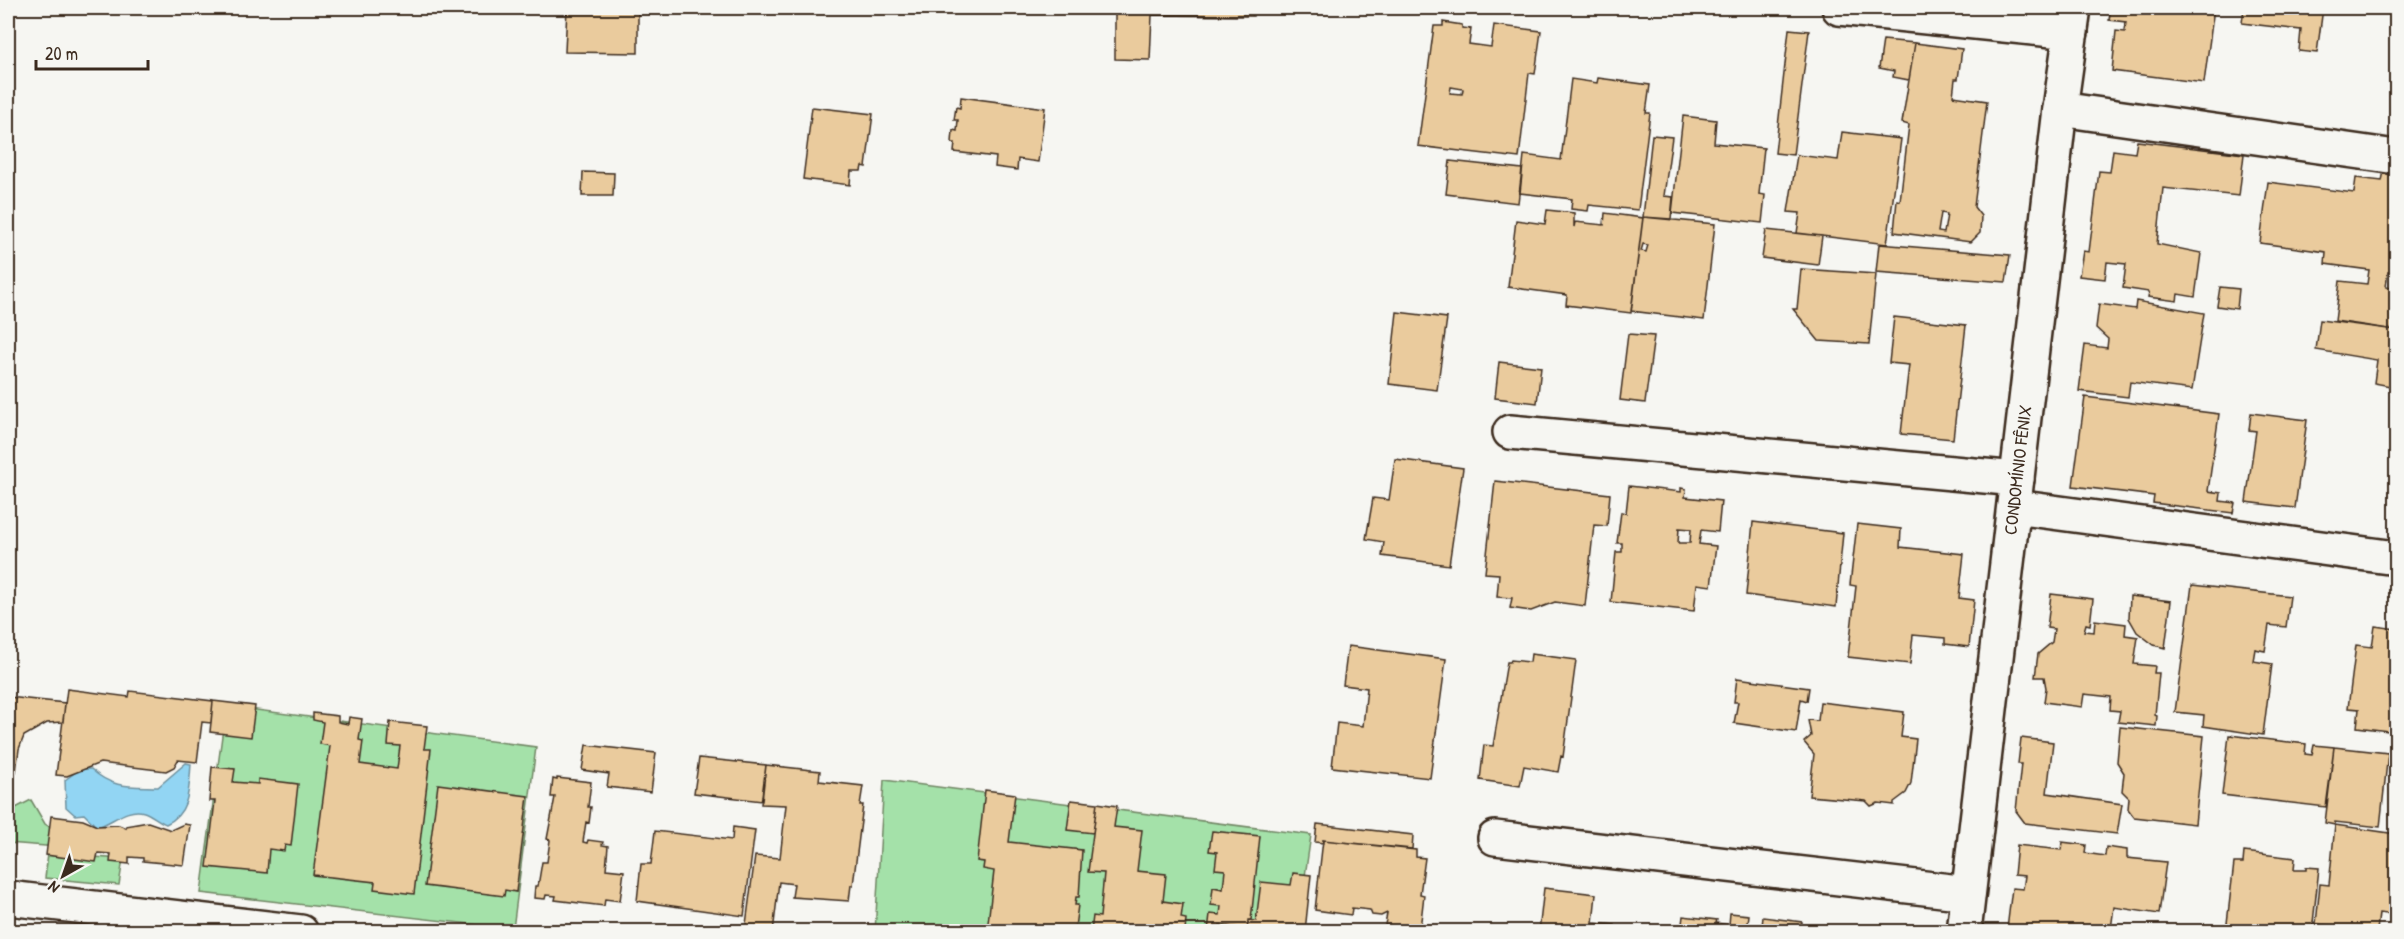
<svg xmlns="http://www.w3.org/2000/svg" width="2404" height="939" viewBox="0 0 2404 939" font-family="'Patrick Hand',sans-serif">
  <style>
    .green { fill: #a4e1a9; stroke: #708664; stroke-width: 1.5 }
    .water { fill: #92d5f3; stroke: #6f919e; stroke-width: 1.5 }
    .building { fill: #eacb9d; stroke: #3b2a1e; stroke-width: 1.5; fill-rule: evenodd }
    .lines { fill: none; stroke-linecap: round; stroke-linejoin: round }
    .street-casing { stroke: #3b2a1e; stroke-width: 38 }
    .street { stroke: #f6f6f2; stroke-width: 33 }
    .labels { text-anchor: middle; stroke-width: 4.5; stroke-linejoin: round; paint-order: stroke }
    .street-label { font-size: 18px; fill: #3b2a1e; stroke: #f6f6f2 }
  </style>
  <rect width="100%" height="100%" fill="#f6f6f2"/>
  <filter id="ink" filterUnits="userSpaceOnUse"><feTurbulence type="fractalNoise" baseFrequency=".0167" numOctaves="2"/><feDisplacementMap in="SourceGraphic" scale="12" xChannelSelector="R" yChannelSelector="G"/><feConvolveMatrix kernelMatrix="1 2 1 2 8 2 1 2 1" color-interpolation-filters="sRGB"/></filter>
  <g filter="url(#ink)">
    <path class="green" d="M 226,706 L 536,747 L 513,929 L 201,893 Z
      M 884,780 L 1311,835 L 1297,931 L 875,932 Z
      M 31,800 L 45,824 L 63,836 L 58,847 L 8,843 L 8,812 Z
      M 48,854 L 123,859 L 119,885 L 45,878 Z"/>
    <path class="water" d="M 186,763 L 191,764 C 189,788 190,813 166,824 C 158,821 151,814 144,812 C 127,807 112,823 97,827 L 84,814 L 75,815 L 66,807 L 65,780 L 80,769 L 91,769 C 113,789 130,786 158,787 Z"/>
    <path class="building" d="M 567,8 L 638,8 L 638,53 L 565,52 Z
      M 1115,8 L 1252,8 L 1253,16 L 1152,15 L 1150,60 L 1115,59 Z
      M 1265,8 L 1287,8 L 1287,13 L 1265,13 Z
      M 2111,8 L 2214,8 L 2204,83 L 2112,71 L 2116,31 L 2125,32 L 2126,22 L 2109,20 Z
      M 2244,8 L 2323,8 L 2317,53 L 2299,51 L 2301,30 L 2242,23 Z
      M 1443,22 L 1462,25 L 1462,28 L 1471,29 L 1469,44 L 1491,47 L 1494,25 L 1541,31 L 1535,74 L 1529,73 L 1519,158 L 1418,146 L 1434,26 L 1443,26 ZM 1451,87 L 1463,89 L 1462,94 L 1450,93 Z
      M 1789,29 L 1809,31 L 1793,155 L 1775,153 Z
      M 1883,40 L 1915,43 L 1909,80 L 1893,77 L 1894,71 L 1879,68 Z
      M 1915,43 L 1962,49 L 1958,79 L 1955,79 L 1953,96 L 1987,101 L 1974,207 L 1981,216 L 1980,233 L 1971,242 L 1894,232 L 1897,200 L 1900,201 L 1909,125 L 1902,123 ZM 1941,213 L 1947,214 L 1944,233 L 1938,232 Z
      M 1598,78 L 1650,85 L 1646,113 L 1650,113 L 1638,210 L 1589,205 L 1588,211 L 1571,209 L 1572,199 L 1520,193 L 1524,155 L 1561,160 L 1571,79 L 1597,83 Z
      M 961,97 L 1045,108 L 1038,162 L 1018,159 L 1017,170 L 995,167 L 996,157 L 954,152 L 955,143 L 952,143 L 953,130 L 957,131 L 958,120 L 954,120 L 956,107 L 960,108 Z
      M 812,107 L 873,114 L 866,167 L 862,166 L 861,171 L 851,171 L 850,185 L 803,179 Z
      M 1683,116 L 1716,120 L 1714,143 L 1764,148 L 1759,194 L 1765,195 L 1762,223 L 1672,213 Z
      M 1842,132 L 1901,139 L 1887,244 L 1797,233 L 1800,213 L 1788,212 L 1797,155 L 1838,160 Z
      M 1652,135 L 1672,137 L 1664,196 L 1673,197 L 1671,219 L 1643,217 Z
      M 2137,141 L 2244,154 L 2239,196 L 2163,188 L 2157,244 L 2201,253 L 2195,297 L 2178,294 L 2177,301 L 2148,297 L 2149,292 L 2123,288 L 2126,264 L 2107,262 L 2105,279 L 2079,276 L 2083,251 L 2089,252 L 2099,171 L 2110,172 L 2113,150 L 2135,153 Z
      M 1450,161 L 1522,169 L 1518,203 L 1446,194 Z
      M 2385,166 L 2396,167 L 2396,261 L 2394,261 L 2392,273 L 2388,272 L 2386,287 L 2396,288 L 2396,330 L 2335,321 L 2340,281 L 2367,284 L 2369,270 L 2325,264 L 2326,252 L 2260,243 L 2268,182 L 2354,193 L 2356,178 L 2382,181 Z
      M 583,172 L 614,173 L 613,196 L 582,196 Z
      M 1547,210 L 1574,213 L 1574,227 L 1575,222 L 1604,225 L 1605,213 L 1643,218 L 1631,313 L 1566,305 L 1567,295 L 1508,287 L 1516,220 L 1545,224 Z
      M 1643,217 L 1715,224 L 1704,320 L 1631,311 ZM 1643,244 L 1648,245 L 1646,252 L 1641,251 Z
      M 1766,230 L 1822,236 L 1818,265 L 1762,258 Z
      M 1879,244 L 2010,255 L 2006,282 L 1876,272 Z
      M 1801,269 L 1876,274 L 1869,344 L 1819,341 L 1793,309 L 1797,309 Z
      M 2220,287 L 2239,289 L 2237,309 L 2217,306 Z
      M 2136,301 L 2204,313 L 2192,390 L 2130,382 L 2128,397 L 2079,391 L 2085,345 L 2107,348 L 2108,339 L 2096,328 L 2099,304 L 2135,309 Z
      M 1397,312 L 1447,318 L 1437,390 L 1389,384 Z
      M 1894,317 L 1966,325 L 1953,439 L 1901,434 L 1909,365 L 1889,363 Z
      M 2320,320 L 2396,330 L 2396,387 L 2374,383 L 2377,360 L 2316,350 Z
      M 1628,334 L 1654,336 L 1645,403 L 1620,400 Z
      M 1499,362 L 1541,367 L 1537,403 L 1495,398 Z
      M 2085,397 L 2219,414 L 2208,491 L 2221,493 L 2220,501 L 2235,503 L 2233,513 L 2153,503 L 2154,496 L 2073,486 Z
      M 2251,413 L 2307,420 L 2295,508 L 2246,502 L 2256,431 L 2249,430 Z
      M 1395,459 L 1463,468 L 1449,565 L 1382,556 L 1384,542 L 1366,539 L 1373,498 L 1389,500 Z
      M 1495,481 L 1610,494 L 1607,526 L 1594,525 L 1585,606 L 1555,602 L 1531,611 L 1510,608 L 1512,598 L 1497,597 L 1499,574 L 1485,573 Z
      M 1629,486 L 1681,492 L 1681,488 L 1686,489 L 1685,497 L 1721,501 L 1718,532 L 1701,530 L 1699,544 L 1716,546 L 1711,586 L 1697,584 L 1694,611 L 1611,602 L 1616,552 L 1622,552 L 1622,543 L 1617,543 L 1621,512 L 1626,513 ZM 1679,528 L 1691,529 L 1690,543 L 1678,543 Z
      M 1753,522 L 1843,533 L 1836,607 L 1746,595 Z
      M 1857,524 L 1901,529 L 1900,547 L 1964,554 L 1959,598 L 1974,600 L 1969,647 L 1945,644 L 1945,638 L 1913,635 L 1910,664 L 1848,657 L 1856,586 L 1850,585 Z
      M 2192,585 L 2290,596 L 2286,627 L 2269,625 L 2265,651 L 2255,649 L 2253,661 L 2272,664 L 2263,735 L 2203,726 L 2204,715 L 2175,712 Z
      M 2051,594 L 2093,599 L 2090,625 L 2086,624 L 2084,631 L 2094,632 L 2095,620 L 2126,624 L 2125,635 L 2138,637 L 2134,664 L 2155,666 L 2154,673 L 2159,673 L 2155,715 L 2157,716 L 2156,726 L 2118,722 L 2120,711 L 2110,710 L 2111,697 L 2084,694 L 2082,707 L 2044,702 L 2046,688 L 2044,677 L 2035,677 L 2038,654 L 2052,642 L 2054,629 L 2047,628 Z
      M 2130,596 L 2171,601 L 2165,648 L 2154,645 L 2137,632 L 2129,618 Z
      M 2375,626 L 2396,629 L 2396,732 L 2357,727 L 2359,709 L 2348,708 L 2356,645 L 2372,647 Z
      M 1348,646 L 1446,659 L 1430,778 L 1332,767 L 1337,723 L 1363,726 L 1367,688 L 1343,685 Z
      M 1531,654 L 1576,660 L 1563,757 L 1561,756 L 1558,772 L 1524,766 L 1520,786 L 1480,780 L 1484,745 L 1493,746 L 1507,662 L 1510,662 L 1511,660 L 1530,662 Z
      M 1737,678 L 1809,688 L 1807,701 L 1801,699 L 1796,732 L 1734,723 L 1738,702 L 1734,702 Z
      M 67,689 L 129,697 L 130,691 L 213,701 L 211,723 L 202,722 L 197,762 L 178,760 L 174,767 L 166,771 L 100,763 L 67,776 L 56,775 Z
      M 8,697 L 65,703 L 63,722 L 47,723 L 24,736 L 19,749 L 16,772 L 8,782 Z
      M 213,701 L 255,706 L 251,737 L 210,732 Z
      M 1820,702 L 1904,712 L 1901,737 L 1916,739 L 1911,783 L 1906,793 L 1894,802 L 1894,805 L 1878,803 L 1871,806 L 1866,801 L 1809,796 L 1814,754 L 1804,742 L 1811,736 L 1808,720 L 1818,721 Z
      M 313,713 L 338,716 L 338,722 L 348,724 L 349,717 L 362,719 L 359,740 L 363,741 L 360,764 L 397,769 L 400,746 L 388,745 L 390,722 L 427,726 L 424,749 L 431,749 L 414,894 L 374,889 L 375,882 L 313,875 L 330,746 L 320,744 L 323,722 L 313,720 Z
      M 2120,727 L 2204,736 L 2195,824 L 2134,817 L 2128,809 L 2129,798 L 2122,791 L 2124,773 L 2117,762 Z
      M 2229,735 L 2306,744 L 2305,754 L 2312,755 L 2314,745 L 2334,747 L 2326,807 L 2222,795 Z
      M 2021,738 L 2053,742 L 2047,793 L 2122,804 L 2117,834 L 2025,823 L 2016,811 L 2021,764 L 2018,764 Z
      M 586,745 L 656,753 L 651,792 L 607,787 L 609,774 L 582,770 Z
      M 2334,747 L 2388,753 L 2380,827 L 2335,822 L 2335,825 L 2325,823 Z
      M 699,758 L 766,765 L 762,801 L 694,793 Z
      M 766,765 L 820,771 L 819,781 L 863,786 L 860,805 L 863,805 L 853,885 L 851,885 L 849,901 L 792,897 L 794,884 L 779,882 L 773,932 L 745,932 L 755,856 L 780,858 L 786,805 L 761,804 Z
      M 212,767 L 235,769 L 233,782 L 258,784 L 258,779 L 298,784 L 291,846 L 285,845 L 284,851 L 269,849 L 267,873 L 207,867 L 215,801 L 209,801 Z
      M 557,778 L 591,782 L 588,807 L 591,807 L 589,823 L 586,822 L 583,842 L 587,843 L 588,840 L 603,842 L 602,845 L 608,846 L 606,869 L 624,871 L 620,901 L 605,899 L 604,906 L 555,900 L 556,896 L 546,895 L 545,899 L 534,898 L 535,886 L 538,886 L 542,862 L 547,862 L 550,840 L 547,839 L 555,797 L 551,797 L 553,779 L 557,780 Z
      M 438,784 L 528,796 L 516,892 L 505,890 L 504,896 L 425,886 Z
      M 985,790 L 1015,794 L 1009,842 L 1082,850 L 1079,897 L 1076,897 L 1075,905 L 1078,905 L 1075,927 L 1073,926 L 1072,932 L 987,932 L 994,871 L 983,869 L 984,862 L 977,861 Z
      M 1071,800 L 1097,803 L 1093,833 L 1067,830 Z
      M 1097,803 L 1117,806 L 1114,827 L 1142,830 L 1137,871 L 1166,874 L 1163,901 L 1183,904 L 1181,918 L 1186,919 L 1185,932 L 1091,932 L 1093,916 L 1100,917 L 1104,873 L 1088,872 Z
      M 51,816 L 83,820 L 97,826 L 119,825 L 126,828 L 126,826 L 148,822 L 171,830 L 184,824 L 190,825 L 184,865 L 143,861 L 143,858 L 129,857 L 129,864 L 110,862 L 111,854 L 98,853 L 96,862 L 46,855 Z
      M 1317,824 L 1413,835 L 1412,849 L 1323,840 L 1323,843 L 1315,842 Z
      M 2335,825 L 2396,834 L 2396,915 L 2379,913 L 2377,931 L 2316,924 L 2320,884 L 2329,885 Z
      M 733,827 L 755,830 L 744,916 L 637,901 L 641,864 L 651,864 L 655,831 L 732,840 Z
      M 1212,831 L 1260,836 L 1251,920 L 1248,920 L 1247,932 L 1240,932 L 1241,928 L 1220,925 L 1220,932 L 1208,931 L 1210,914 L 1220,915 L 1221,906 L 1211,905 L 1213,887 L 1223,889 L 1225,870 L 1215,869 L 1217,852 L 1209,851 Z
      M 1323,840 L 1416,850 L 1416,857 L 1425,858 L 1420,894 L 1424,895 L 1420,929 L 1385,925 L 1387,913 L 1381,916 L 1372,915 L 1370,910 L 1352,908 L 1351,915 L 1315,910 Z
      M 2062,842 L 2086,845 L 2085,853 L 2105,856 L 2106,847 L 2127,850 L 2127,858 L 2166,862 L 2159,914 L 2114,907 L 2111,929 L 2131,932 L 2029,932 L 2007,929 L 2012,888 L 2023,889 L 2025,876 L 2014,875 L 2017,845 L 2061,850 Z
      M 2244,852 L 2295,858 L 2294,870 L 2306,870 L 2306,867 L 2319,868 L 2312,932 L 2226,932 L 2234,863 L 2243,863 Z
      M 1293,873 L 1311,875 L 1305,931 L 1247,932 L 1248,920 L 1256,921 L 1261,882 L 1291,885 Z
      M 1544,888 L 1596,894 L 1593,923 L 1615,925 L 1614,932 L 1539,932 Z
      M 1730,913 L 1749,915 L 1748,923 L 1754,925 L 1762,926 L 1763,917 L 1802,922 L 1801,932 L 1681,932 L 1683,916 L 1717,920 L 1716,923 L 1729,925 Z"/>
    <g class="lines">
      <defs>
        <g id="street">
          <path d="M 1839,8 L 2071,32"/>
          <path d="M 2060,109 L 2396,157"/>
          <path d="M 1510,432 L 2017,479"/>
          <path d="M 2015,507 L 2396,558"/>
          <path d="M 1495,838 L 1968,893"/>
          <path d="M 8,898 L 301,932"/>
          <path id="s1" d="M 1964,932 L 2060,109 L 2074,8"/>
        </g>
      </defs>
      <use href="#street" class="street-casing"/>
      <use href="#street" class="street"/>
    </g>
  </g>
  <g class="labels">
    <g class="street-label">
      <text dy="6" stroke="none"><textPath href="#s1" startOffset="465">CONDOMÍNIO FÊNIX</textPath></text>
    </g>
  </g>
  <rect width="2404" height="939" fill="none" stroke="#f6f6f2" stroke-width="30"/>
  <rect x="15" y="15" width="2374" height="909" fill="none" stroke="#3b2a1e" stroke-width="2" filter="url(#ink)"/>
  <g transform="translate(63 876) rotate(220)" stroke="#f6f6f2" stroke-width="4.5" paint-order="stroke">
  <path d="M0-4.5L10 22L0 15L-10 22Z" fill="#3b2a1e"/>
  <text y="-9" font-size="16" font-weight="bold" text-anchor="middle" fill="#3b2a1e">N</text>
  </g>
  <path d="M36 60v9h112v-9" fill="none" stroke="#3b2a1e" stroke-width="3"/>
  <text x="45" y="60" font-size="18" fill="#3b2a1e" stroke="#f6f6f2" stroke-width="4.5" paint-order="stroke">20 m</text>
</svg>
